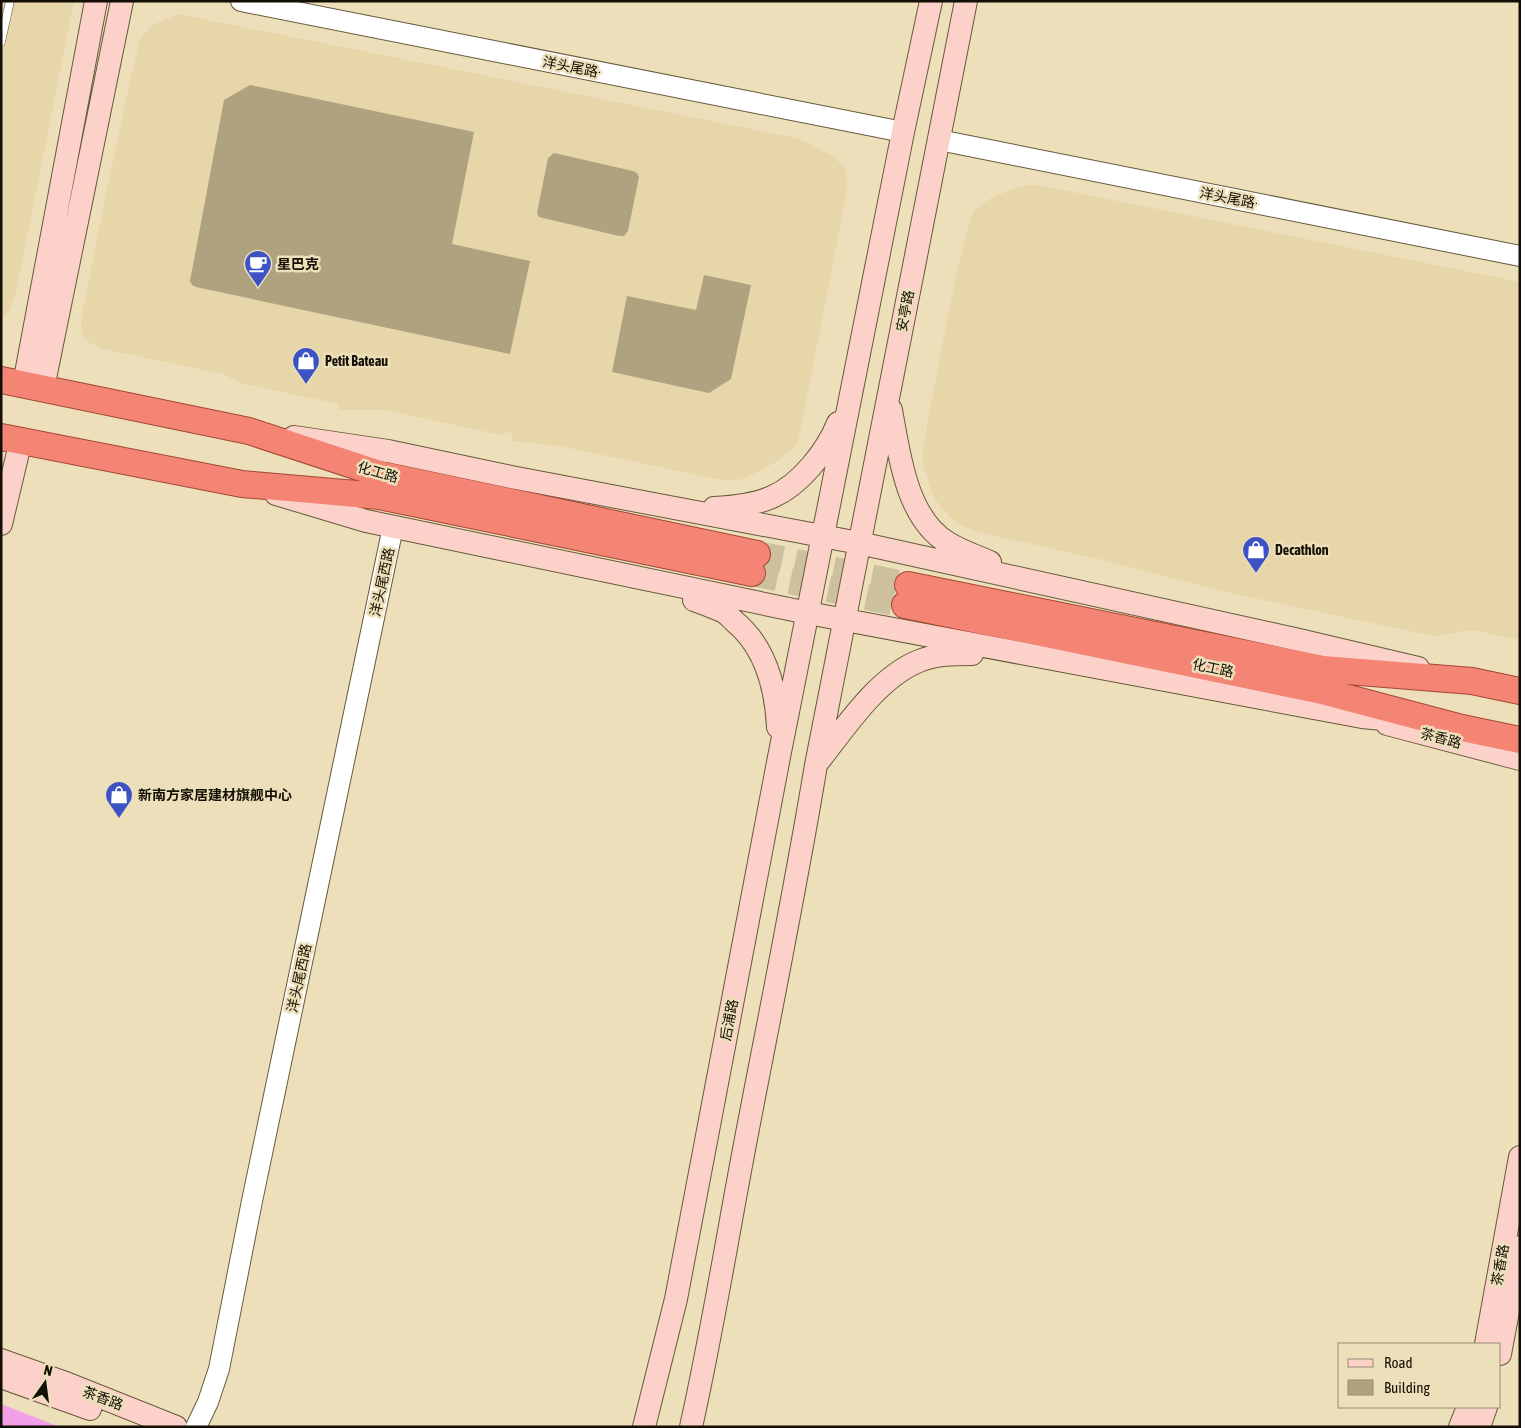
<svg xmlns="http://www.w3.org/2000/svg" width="1521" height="1428" viewBox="0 0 1521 1428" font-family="'Asap Condensed','Noto Sans SC',sans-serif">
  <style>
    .built { fill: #e6d6aa }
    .green { fill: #f1a0e8 }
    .building { fill: #afa27f }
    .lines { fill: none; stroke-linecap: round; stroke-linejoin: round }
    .trunk-tunnel { stroke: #ccc09f; stroke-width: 26; stroke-dasharray: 26 13; stroke-linecap: butt }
    .service-casing { stroke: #665a3a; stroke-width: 9 }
    .tertiary-casing { stroke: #665a3a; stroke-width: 22 }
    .secondary-casing { stroke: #665a3a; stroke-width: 24 }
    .trunk-casing { stroke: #a44735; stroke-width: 28 }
    .service { stroke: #fff; stroke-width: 8 }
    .tertiary { stroke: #fff; stroke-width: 20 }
    .secondary { stroke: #fbd1ca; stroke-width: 22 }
    .trunk { stroke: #f48473; stroke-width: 26 }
    .labels { text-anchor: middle; stroke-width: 5; stroke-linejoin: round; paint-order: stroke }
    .street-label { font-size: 14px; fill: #140f04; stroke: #ecdfba }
    .poi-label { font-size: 14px; font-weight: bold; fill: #140f04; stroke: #ecdfba; text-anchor: start }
  </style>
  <rect width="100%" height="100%" fill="#ecdfba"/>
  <path class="built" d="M 1,1 L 74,1 L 16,292 L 9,312 L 1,319 Z
    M 178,14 L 796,138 L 809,143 L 832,156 L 844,166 L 847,176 L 848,185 L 801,428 L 797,444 L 793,449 L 776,462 L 745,478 L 737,480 L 722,480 L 564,447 L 513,441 L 511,431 L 501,435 L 385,410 L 338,410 L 339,404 L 240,383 L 224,374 L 103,349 L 88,342 L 83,336 L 81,328 L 83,310 L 106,194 L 139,41 L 151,26 Z
    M 1030,185 L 1043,186 L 1520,282 L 1520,640 L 1478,631 L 1467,630 L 1439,636 L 1424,634 L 1230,593 L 1107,561 L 978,532 L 964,527 L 953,520 L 943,510 L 934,498 L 924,467 L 923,455 L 927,425 L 953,290 L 970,219 L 974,211 L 983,203 L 995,196 L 1018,187 Z"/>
  <path class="green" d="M 1,1404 L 60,1427 L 1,1427 Z"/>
  <path class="building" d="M 250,85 L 474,132 L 452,244 L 530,261 L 510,354 L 196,287 L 192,285 L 190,281 L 224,100 Z
    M 554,153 L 633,171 L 637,173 L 639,177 L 628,231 L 624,236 L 619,236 L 539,217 L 537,213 L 548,158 Z
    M 704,275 L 751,285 L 731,379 L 709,393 L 612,372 L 627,296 L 696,310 Z"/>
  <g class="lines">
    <path class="trunk-tunnel" d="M 757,554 L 908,585
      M 752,573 L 905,605"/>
    <defs>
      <path id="service" d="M 1,42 L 10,1"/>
      <path id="tertiary" d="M 241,1 L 903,132
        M 939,140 L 1520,256
        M 196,1427 L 208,1402 L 219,1369 L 252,1201 L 393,527"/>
      <path id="secondary" d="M 24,384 L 96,1
        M 43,388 L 122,1
        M 891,410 C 899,453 906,518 948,543 C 961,551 976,556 990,562
        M 294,437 L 388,451 L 511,477 L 859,543 L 1299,640 L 1418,668
        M 276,494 L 366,521 L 808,613 L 1362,717 L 1403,721
        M 714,508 C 733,507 754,505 772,497 C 800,485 827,451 838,423
        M 1,524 L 21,440
        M 694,600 C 703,603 713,607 722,611 C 727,613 730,617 734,621 C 766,647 776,688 778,727
        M 1387,724 L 1520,759
        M 818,762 C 845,728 877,678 919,661 C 936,654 954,654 972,654
        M 1486,1344 L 1520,1157
        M 1500,1354 L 1520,1247
        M 1,1360 L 63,1382 L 176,1427
        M 1,1377 L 90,1409
        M 644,1427 L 676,1299 L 779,757 L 903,132 L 931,1
        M 691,1427 C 712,1333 727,1239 745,1144 C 769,1018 795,892 816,765 L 966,1
        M 1460,1427 L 1468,1407
        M 1479,1427 L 1486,1407"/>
      <path id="trunk" d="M 1,380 L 249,431 L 383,475 L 757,554
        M 1,437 L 242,484 L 379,496 L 752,573
        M 908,585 L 1323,669 L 1472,681 L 1520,691
        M 905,605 L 1318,690 L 1462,728 L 1520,740"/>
    </defs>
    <use href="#service" class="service-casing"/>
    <use href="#tertiary" class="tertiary-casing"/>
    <use href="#secondary" class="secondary-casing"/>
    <use href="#trunk" class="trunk-casing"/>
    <use href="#service" class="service"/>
    <use href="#tertiary" class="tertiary"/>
    <use href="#secondary" class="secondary"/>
    <use href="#trunk" class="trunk"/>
  </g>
  <defs>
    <symbol id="cafe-pin" viewBox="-11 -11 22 30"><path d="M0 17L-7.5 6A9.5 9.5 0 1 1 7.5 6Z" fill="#3d52c5" stroke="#ecdfba"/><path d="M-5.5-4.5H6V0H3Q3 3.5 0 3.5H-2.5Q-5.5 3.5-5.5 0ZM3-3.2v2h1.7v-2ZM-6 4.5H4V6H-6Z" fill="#fff"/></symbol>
    <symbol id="shop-pin" viewBox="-11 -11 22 30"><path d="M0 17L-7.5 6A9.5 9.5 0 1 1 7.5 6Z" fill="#3d52c5" stroke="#ecdfba"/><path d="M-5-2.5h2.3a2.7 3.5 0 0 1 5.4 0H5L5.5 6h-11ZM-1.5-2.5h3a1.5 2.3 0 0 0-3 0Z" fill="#fff"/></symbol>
  </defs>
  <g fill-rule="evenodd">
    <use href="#cafe-pin" x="242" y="248" width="32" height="43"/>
    <use href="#shop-pin" x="290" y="345" width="32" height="43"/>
    <use href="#shop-pin" x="1240" y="534" width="32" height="43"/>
    <use href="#shop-pin" x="103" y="779" width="32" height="43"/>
  </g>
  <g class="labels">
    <g class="street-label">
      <text transform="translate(572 67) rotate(11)" y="5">洋头尾路·</text>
      <text transform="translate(1229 198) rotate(11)" y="5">洋头尾路·</text>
      <text transform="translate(905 311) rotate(-79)" y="5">安亭路</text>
      <text transform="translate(378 472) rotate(16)" y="5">化工路</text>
      <text transform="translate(382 582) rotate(-78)" y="5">洋头尾西路</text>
      <text transform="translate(1213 668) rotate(12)" y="5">化工路</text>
      <text transform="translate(1441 738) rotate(15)" y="5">茶香路</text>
      <text transform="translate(299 978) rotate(-78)" y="5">洋头尾西路</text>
      <text transform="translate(729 1020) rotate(-79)" y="5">后浦路</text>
      <text transform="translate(1500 1265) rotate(-80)" y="5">茶香路</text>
      <text transform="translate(103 1398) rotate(21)" y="5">茶香路</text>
    </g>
    <g class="poi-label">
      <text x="277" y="269">星巴克</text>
      <text x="325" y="366">Petit Bateau</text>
      <text x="1275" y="555">Decathlon</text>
      <text x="138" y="800">新南方家居建材旗舰中心</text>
    </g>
  </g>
  <rect width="1521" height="1428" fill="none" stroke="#140f04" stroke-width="5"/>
  <rect x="1338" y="1343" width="162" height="65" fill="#ecdfba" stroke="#968c71"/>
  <rect x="1348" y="1359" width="25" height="8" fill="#fbd1ca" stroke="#968c71"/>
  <text x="1384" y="1368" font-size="15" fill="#140f04">Road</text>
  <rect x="1348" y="1380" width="25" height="15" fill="#afa27f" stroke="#968c71"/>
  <text x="1384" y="1393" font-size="15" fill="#140f04">Building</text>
  <g transform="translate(45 1383) rotate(14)" stroke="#ecdfba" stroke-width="4" paint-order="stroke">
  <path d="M0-4L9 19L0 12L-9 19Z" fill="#140f04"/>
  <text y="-8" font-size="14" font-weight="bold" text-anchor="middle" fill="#140f04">N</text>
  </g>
</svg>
